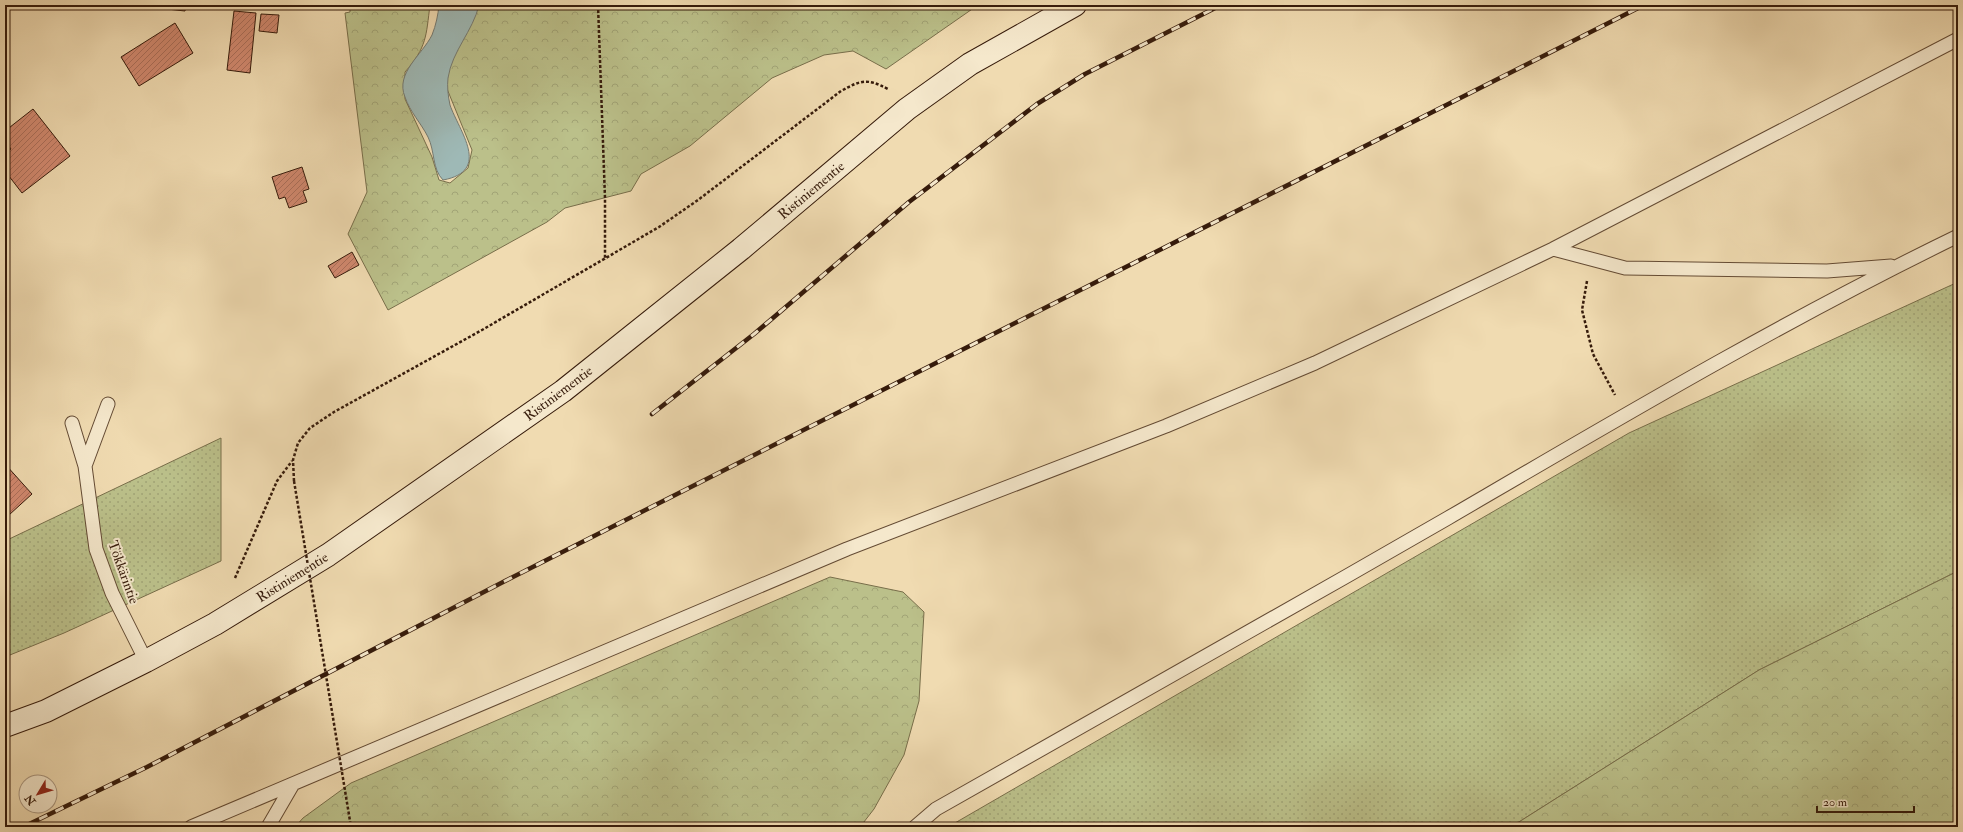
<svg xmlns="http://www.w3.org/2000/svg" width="1963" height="832" viewBox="0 0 1963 832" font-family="'IM FELL Double Pica',serif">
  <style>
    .grass { fill: url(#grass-dots); stroke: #786e4a }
    .forest { fill: url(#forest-crowns); stroke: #786e4a }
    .water { fill: #9eb9b6; stroke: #747a72 }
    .building { fill: url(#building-hatch); stroke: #361b0b }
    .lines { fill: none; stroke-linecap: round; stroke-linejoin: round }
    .lane-casing { stroke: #644b34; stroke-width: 15 }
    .secondary-casing { stroke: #361b0b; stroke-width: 24 }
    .path { stroke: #361b0b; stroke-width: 2.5; stroke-dasharray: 3 2; stroke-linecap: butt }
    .lane { stroke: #f5e8cc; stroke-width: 13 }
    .secondary { stroke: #f5e8cc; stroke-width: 22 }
    .rail-casing { stroke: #361b0b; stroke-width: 4.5 }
    .rail { stroke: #f5e8cc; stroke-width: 3; stroke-dasharray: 9; stroke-linecap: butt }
    .path-bridge { stroke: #361b0b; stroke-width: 2.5; stroke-dasharray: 3 2; stroke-linecap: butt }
    .labels { text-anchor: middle; stroke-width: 4; stroke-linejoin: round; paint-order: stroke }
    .street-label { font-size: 14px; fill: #361b0b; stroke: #f5e8cc }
  </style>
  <defs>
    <pattern id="grass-dots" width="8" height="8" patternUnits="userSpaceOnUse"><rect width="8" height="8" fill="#bbc08a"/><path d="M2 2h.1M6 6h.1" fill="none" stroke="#a1a476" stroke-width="1.8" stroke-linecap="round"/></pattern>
    <pattern id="forest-crowns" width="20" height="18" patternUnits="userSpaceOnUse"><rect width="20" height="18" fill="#bbc08a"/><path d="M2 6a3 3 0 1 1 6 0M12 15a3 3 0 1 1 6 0" fill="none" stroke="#a1a476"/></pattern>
    <pattern id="building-hatch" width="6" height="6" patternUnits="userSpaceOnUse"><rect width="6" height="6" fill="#d0886e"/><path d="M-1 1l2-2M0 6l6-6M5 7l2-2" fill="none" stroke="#aa6e59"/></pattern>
  </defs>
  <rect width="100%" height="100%" fill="#f0dbb1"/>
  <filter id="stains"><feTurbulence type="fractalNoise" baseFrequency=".005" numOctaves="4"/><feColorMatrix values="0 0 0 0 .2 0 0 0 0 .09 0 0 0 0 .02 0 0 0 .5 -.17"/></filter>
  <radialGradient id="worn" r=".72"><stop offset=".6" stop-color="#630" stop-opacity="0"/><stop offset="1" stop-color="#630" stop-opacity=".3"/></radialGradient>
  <path class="grass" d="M 1958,282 L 1958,571 L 1759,670 L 1511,827 L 948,827 L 1629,433 Z
    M 221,438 L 221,561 L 64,633 L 5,657 L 5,541 Z"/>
  <path class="forest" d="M 350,5 L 430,5 C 426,36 427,47 405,72 L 405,99 L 432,157 L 439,180 L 450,183 L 468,168 L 472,150 L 443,79 L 471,16 L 482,5 L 978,5 L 886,69 L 853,51 L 824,55 L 772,78 L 690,146 L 641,174 L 631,191 L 565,208 L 547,222 L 388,310 L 348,234 L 367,192 L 345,13 L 350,12 Z
    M 1958,571 L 1958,827 L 1511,827 L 1759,670 Z
    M 830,577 L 903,592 L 924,612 L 919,701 L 904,755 L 874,809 L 860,827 L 295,827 L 303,818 L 351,783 Z"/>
  <path class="water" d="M 439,5 L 479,5 C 473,31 452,51 448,78 C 447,86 448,96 450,105 C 459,131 492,171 443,180 C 432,169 435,151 428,137 C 421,123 410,112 405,97 C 395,73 422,55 432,35 C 436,25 438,15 439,5 Z"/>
  <path class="building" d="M 158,5 L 186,5 L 185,11 L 158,8 Z
    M 234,11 L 256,13 L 250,73 L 227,70 Z
    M 261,14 L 279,15 L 277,33 L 259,31 Z
    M 175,23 L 193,53 L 139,86 L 121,57 Z
    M 33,109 L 70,156 L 22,193 L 5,171 L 5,153 L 11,149 L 5,141 L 5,131 Z
    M 302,167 L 309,189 L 303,191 L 307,202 L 289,208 L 285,197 L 279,199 L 272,177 Z
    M 352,252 L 359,265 L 335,278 L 328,266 Z
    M 5,464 L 32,494 L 9,515 L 5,511 Z"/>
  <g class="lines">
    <defs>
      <path id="lane" d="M 1553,249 L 1625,268 L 1827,271 L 1891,266
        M 72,423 L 85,466 L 96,549 L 112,593 L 146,661
        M 85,466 L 108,404
        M 191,827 L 847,549 L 1166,426 L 1315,363 L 1553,249 L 1958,39
        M 268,827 L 293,784
        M 915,827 L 936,809 C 1107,712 1278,616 1448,518 C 1616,420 1783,321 1958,236"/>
      <path id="secondary" d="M 5,726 L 46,711 L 146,661 L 215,624 L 328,555 L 563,391 L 741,249 L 907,109 L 970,64 L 1075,5"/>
    </defs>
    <use href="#lane" class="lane-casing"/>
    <use href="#secondary" class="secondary-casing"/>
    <path class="path" d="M 598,5 L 605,198 L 605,260
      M 1587,281 L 1582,310 L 1593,354 L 1615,395
      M 294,481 L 293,460 L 298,443 L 310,428 L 334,412 L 482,330 L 659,227 L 698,200 L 841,91 C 861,80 867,78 888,89
      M 235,578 L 277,481 L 292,461"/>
    <use href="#lane" class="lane"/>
    <use href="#secondary" class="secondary"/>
    <defs>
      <path id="rail" d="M 652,414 L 754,334 L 909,202 L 1037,104 L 1085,74 L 1221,5
        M 23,827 L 147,767 L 505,581 L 1644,5"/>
    </defs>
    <use href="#rail" class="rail-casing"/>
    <use href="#rail" class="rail"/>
    <path class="path-bridge" d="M 294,481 L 351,827"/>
  </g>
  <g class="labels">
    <g class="street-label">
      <text transform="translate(811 190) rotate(-40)" y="5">Ristiniementie</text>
      <text transform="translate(558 393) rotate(-37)" y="5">Ristiniementie</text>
      <text transform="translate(124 572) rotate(70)" y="5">Tökkärintie</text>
      <text transform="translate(292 577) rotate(-32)" y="5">Ristiniementie</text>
    </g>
  </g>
  <rect width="1963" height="832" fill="none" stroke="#f0dbb1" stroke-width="20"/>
  <rect x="6" y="6" width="1951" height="820" fill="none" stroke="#361b0b" stroke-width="2"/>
  <rect x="10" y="10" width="1943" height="812" fill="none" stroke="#361b0b"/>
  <g transform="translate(38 794) rotate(232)"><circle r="19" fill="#f5e8cc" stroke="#a9967f"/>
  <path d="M0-3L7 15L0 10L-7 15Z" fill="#8f2418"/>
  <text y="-6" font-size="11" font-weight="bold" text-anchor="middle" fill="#361b0b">N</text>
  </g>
  <path d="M1817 806v6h97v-6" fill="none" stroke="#361b0b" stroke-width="2"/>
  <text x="1823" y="806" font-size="12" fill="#361b0b" stroke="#f5e8cc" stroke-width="3" paint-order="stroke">20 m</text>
  <rect width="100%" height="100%" filter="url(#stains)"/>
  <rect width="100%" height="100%" fill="url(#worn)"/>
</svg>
